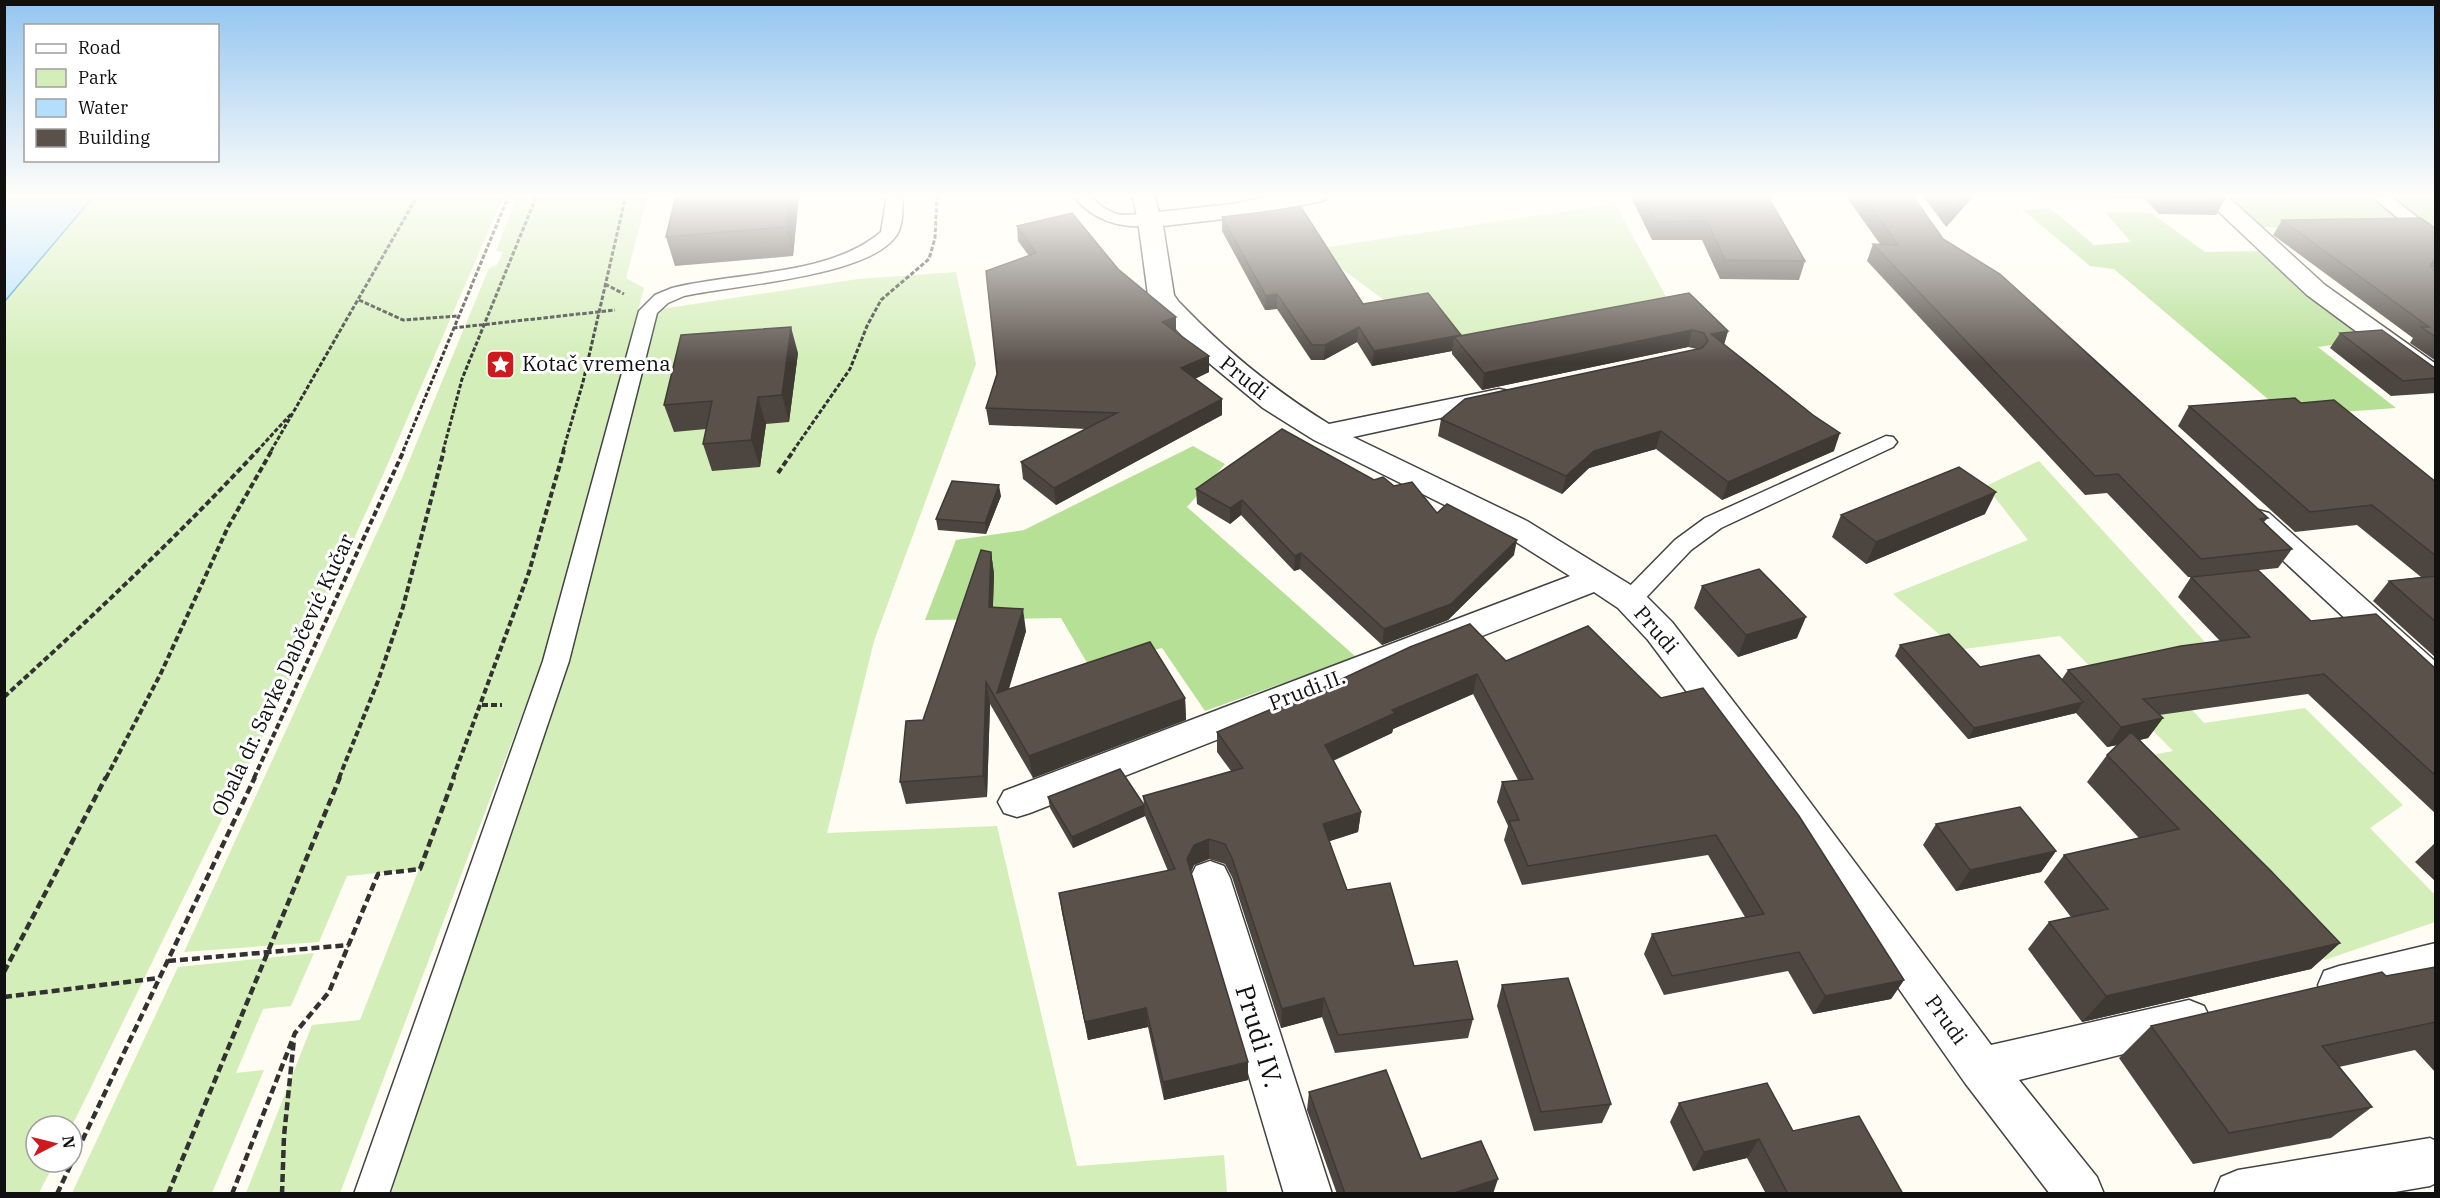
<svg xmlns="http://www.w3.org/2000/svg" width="2440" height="1198" viewBox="0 0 2440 1198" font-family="'IBM Plex Serif',serif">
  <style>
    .green { fill: #d3eeb8 }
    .forest { fill: #b6e096 }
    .water { fill: #b3dffc; stroke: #3393da; stroke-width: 1.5 }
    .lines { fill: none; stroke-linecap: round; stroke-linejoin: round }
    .lane-casing { stroke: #434343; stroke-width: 3 }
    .street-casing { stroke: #434343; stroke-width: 3 }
    .path-far2 { stroke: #323232; stroke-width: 3; stroke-dasharray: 4.5 2; stroke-linecap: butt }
    .path-far1 { stroke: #323232; stroke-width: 4; stroke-dasharray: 6 3; stroke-linecap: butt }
    .path { stroke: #323232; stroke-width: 4.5; stroke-dasharray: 8 4; stroke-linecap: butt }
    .lane { fill: #fff; fill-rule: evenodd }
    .street { fill: #fff; fill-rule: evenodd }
    .wall { fill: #4d4640 }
    .shaded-wall { fill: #3f3934 }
    .building { fill: #5a514b; stroke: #3f3934; stroke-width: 1.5 }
    .labels { text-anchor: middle; stroke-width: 6; stroke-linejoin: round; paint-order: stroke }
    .poi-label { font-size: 21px; fill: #101010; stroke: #fff; text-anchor: start }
    .street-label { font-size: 21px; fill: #101010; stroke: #fff }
    .near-street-label { font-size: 26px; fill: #101010; stroke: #fff }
  </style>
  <rect width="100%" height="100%" fill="#fffdf3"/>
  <path class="green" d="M 95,195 L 504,195 L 379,484 L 273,715 L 72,1126 L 36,1126 L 36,1162 L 55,1162 L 39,1193 L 5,1193 L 5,301 Z
    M 518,195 L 648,195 L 626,278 L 644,288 L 543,660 L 340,1193 L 246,1193 L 312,1025 L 360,1020 L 419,869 L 347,876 L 319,942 L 184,952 L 402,478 L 489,268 L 497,265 L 503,252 L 496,251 Z
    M 1615,204 L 1668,300 L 1469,343 L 1427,295 L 1391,305 L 1315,249 Z
    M 956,272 L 976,364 L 874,641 L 827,833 L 997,826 L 1077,1166 L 1224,1155 L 1227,1193 L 391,1194 L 556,661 L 648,311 L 858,279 Z
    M 2039,461 L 2205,642 L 2141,653 L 2204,723 L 2305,708 L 2403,805 L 2370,828 L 2435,895 L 2435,922 L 2325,960 L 2132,759 L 2173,751 L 2060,636 L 1957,650 L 1893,594 L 2028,540 L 1986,486 Z
    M 314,953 L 291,1006 L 263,1009 L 236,1073 L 264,1070 L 212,1193 L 72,1193 L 178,967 Z"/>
  <path class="forest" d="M 2229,195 L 2371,195 L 2412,229 L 2261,227 Z
    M 2390,195 L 2435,195 L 2435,228 Z
    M 2050,208 L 2094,245 L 2131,242 L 2105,212 L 2151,213 L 2205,252 L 2262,251 L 2372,339 L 2318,347 L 2396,408 L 2288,416 L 2114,269 L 2090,266 L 2023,210 Z
    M 1193,446 L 1225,464 L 1187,507 L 1356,657 L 1205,711 L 1162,648 L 1090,668 L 1061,618 L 925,620 L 956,540 L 1024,530 Z"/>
  <path class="water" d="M 5,195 L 95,195 L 5,301 L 4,195 Z"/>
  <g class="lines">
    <defs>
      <path id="lane" d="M 887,195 L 903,195 C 902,208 904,225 896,236 C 868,277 733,285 684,296 L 668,303 L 657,313 L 569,661 L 389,1194 L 354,1194 L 543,661 L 639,311 L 655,295 L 672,288 C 735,272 830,276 881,232 Z
        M 1073,195 L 1090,195 C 1097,204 1107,211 1117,214 C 1129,217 1151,210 1159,220 L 1156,224 C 1125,231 1092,221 1073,195 Z
        M 2370,195 L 2389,195 L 2436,232 L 2436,246 L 2430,245 Z
        M 1886,436 L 1893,437 L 1897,442 L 1893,447 L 1721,528 L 1691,550 L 1638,606 L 1630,608 L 1622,606 L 1618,600 L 1622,594 L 1675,540 L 1705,518 Z"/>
      <path id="street" d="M 1132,195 L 1154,195 L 1159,212 L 1232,204 L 1279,195 L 1328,195 L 1325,200 L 1317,202 L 1232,218 L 1163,226 L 1174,295 L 1178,301 C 1224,349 1272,389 1329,424 L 1499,389 L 1509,391 L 1513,397 L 1509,403 L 1353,437 L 1527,521 L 1642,592 L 1672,622 L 1780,762 L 1991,1045 L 2189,1000 L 2204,1006 L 2211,1020 L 2204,1034 L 2019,1080 L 2097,1177 L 2104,1194 L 2050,1194 L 1965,1083 L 1754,782 L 1648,640 L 1618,608 L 1594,592 L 1030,813 L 1017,817 L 1004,813 L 998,802 L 1004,791 L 1570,576 L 1505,535 L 1314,440 L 1263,408 L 1203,358 L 1159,311 L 1148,295 L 1138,220 Z
        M 2201,195 L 2226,195 L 2325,285 L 2436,364 L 2436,385 L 2426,383 L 2307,295 Z
        M 2258,510 L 2269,513 L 2436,662 L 2436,696 L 2424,692 L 2247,527 L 2243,520 L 2247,513 Z
        M 1210,861 L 1224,866 L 1230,878 L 1332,1194 L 1284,1194 L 1190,878 L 1196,866 Z
        M 2436,943 L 2436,981 L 2339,1004 L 2324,999 L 2318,985 L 2324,971 L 2339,966 Z
        M 2430,1138 L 2436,1141 L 2436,1183 L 2430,1186 L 2383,1194 L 2214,1194 L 2221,1177 L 2238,1170 Z"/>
    </defs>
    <use href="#lane" class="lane-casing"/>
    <use href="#street" class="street-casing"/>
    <path class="path-far2" d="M 605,284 L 624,294
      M 359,300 L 403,320 L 458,316
      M 453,328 L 615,310
      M 257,451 L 291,414
      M 271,451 L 418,195
      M 403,451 L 509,195
      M 443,451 L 462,379 L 537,195
      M 563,451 L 583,382 L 626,195
      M 793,451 L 850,369 L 867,326 L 881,300 L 929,259 L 935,238 L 937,195"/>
    <path class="path-far1" d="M 778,473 L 794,450
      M 4,697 C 92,617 177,537 258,450
      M 482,705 L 502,705
      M 106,778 L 161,673 L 228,527 L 272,450
      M 254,778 L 404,450
      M 339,778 L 378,681 L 403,607 L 444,450
      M 453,778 L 529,572 L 564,450"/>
    <path class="path" d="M 168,961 L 349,945
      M 4,972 L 106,777
      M 4,997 L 159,978
      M 72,1162 L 255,777
      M 57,1194 L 72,1162
      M 168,1194 L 340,777
      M 232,1194 L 295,1033 L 329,992 L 378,874 L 420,869 L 454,777
      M 282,1194 L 284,1136 L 294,1039"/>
    <use href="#lane" class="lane"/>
    <use href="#street" class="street"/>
  </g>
  <path class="wall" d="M 676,195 L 799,195 L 793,256 L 675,266 L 666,237 Z
    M 1630,195 L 1767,195 L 1805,261 L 1799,280 L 1720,279 L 1702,240 L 1652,240 Z
    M 1845,195 L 1912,195 L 1943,239 L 2268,518 L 2264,522 L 2292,549 L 2278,568 L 2231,573 L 2311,621 L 2436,669 L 2436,814 L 2308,694 L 2159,715 L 2163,718 L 2148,738 L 2140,740 L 2340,943 L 2311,969 L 2082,1022 L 2028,949 L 2049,922 L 2071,917 L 2044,882 L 2064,855 L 2139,838 L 2087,782 L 2107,755 L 2118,745 L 2107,747 L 2076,713 L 1968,739 L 1895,656 L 1900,645 L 1980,667 L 2062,679 L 2068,670 L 2220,641 L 2178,597 L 2191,577 L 2188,577 L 2107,493 L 2085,495 L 1867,261 L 1873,244 L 1880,244 Z
    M 1922,195 L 2223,195 L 2226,198 L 2216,215 L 2159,214 L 2144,198 L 1973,197 L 1946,227 Z
    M 1222,217 L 1363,304 L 1461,336 L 1689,293 L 1728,331 L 1724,344 L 1834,451 L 1722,500 L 1656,449 L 1589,468 L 1562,494 L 1438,436 L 1441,419 L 1697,349 L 1688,347 L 1482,390 L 1452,354 L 1452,351 L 1372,366 L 1357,342 L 1324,360 L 1311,360 L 1277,309 L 1265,310 L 1222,231 Z
    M 2282,220 L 2436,229 L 2436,268 L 2432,268 L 2436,273 L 2436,361 L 2410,343 L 2413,338 L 2273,235 Z
    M 1017,226 L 1118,269 L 1176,317 L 1176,333 L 1209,356 L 1209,372 L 1195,379 L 1222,415 L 1056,505 L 1023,479 L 1021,462 L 1086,429 L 989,425 L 986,408 L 997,374 L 1029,256 L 1018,241 Z
    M 2340,333 L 2436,378 L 2436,393 L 2391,396 L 2330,348 Z
    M 798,353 L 789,422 L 766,424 L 760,467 L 712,471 L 703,444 L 706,429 L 674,432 L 664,405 Z
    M 2301,403 L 2436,482 L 2436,658 L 2373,601 L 2389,581 L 2421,577 L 2357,525 L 2295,532 L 2178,426 L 2189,406 Z
    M 1374,480 L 1394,486 L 1437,513 L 1514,555 L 1448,620 L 1382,645 L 1300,569 L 1294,571 L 1241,515 L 1230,524 L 1197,504 L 1196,489 Z
    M 1001,496 L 986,534 L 938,530 L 936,519 Z
    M 1985,514 L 1866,564 L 1832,537 L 1841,515 Z
    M 991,552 L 994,574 L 993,607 L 1026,631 L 1009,689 L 1185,698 L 1186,720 L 1033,778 L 990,704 L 987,797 L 906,804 L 900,782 L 923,720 Z
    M 1702,586 L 1797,638 L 1738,657 L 1694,608 Z
    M 1506,661 L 1904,980 L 1891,999 L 1813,1014 L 1788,971 L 1664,995 L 1644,954 L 1652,934 L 1745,917 L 1708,855 L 1522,885 L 1504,840 L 1508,826 L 1497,802 L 1502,782 L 1518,780 L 1473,694 L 1393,729 L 1392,733 L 1333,761 L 1361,812 L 1358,832 L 1329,841 L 1347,890 L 1414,966 L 1473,1019 L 1468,1038 L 1335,1053 L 1322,1017 L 1281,1028 L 1232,877 L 1225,864 L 1209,859 L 1194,865 L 1191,872 L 1248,1062 L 1248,1080 L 1164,1100 L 1148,1027 L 1088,1040 L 1062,913 L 1059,893 L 1168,871 L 1145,816 L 1073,848 L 1050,808 L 1048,797 L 1144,805 L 1143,796 L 1231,771 L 1217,752 L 1217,732 L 1278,709 Z
    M 1936,824 L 2056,851 L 2041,872 L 1956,891 L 1923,845 Z
    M 2436,842 L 2436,882 L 2415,862 Z
    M 2436,967 L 2436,1073 L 2415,1050 L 2339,1067 L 2372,1107 L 2331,1138 L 2193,1164 L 2119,1058 L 2151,1026 Z
    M 1502,985 L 1611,1104 L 1602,1123 L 1534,1131 L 1497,1006 Z
    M 1309,1092 L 1421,1159 L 1493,1194 L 1337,1194 L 1307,1110 Z
    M 1679,1103 L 1793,1131 L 1903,1194 L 1766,1194 L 1747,1158 L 1693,1171 L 1670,1122 Z"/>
  <path class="shaded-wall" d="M 790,195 L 799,195 L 793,256 L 786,227 Z
    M 1608,195 L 1623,195 L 1607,197 Z
    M 1967,195 L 1974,195 L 1946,227 L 1953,211 Z
    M 2436,258 L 2436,268 L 2428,269 Z
    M 1277,294 L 1277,309 L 1265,310 L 1266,296 Z
    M 1176,317 L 1176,333 L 1162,322 Z
    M 791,327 L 798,353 L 789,422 L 782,395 Z
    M 1359,327 L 1357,342 L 1324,360 L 1325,345 Z
    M 1692,330 L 1688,347 L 1482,390 L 1484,373 Z
    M 1728,331 L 1723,348 L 1711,334 Z
    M 1461,335 L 1454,337 L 1452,351 L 1372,366 L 1374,351 Z
    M 1209,356 L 1209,372 L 1181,385 L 1181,368 Z
    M 758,397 L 766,424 L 760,467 L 751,440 Z
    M 1222,399 L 1222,415 L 1056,505 L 1054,488 Z
    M 1661,431 L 1656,449 L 1589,468 L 1562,494 L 1566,476 L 1594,451 Z
    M 1840,433 L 1834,451 L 1722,500 L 1728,482 Z
    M 999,485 L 1001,496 L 986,534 L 985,523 Z
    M 1996,492 L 1985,514 L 1866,564 L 1876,542 Z
    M 1242,500 L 1241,515 L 1230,524 L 1230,508 Z
    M 1517,540 L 1514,555 L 1448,620 L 1382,645 L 1384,629 Z
    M 991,552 L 994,574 L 992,629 L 989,607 Z
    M 1301,553 L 1300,569 L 1294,571 L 1295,556 Z
    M 1023,609 L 1026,631 L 1002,710 L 997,693 Z
    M 1806,617 L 1797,638 L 1738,657 L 1746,635 Z
    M 1477,674 L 1473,694 L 1393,729 L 1392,733 L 1323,765 L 1325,745 L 1392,710 Z
    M 986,682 L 990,704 L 987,797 L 983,776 Z
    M 1185,698 L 1186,720 L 1033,778 L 1029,756 Z
    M 2083,702 L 2076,713 L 1968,739 L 1974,728 Z
    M 2163,718 L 2148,738 L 2107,747 L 2121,727 Z
    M 1144,805 L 1145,816 L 1073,848 L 1072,837 Z
    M 1361,812 L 1358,832 L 1321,844 L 1323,824 Z
    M 1209,839 L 1209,859 L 1194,865 L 1188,879 L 1187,859 L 1194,845 Z
    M 2056,851 L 2041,872 L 1956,891 L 1970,870 Z
    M 2340,943 L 2311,969 L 2082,1022 L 2106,996 Z
    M 1904,980 L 1891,999 L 1813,1014 L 1825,996 Z
    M 1324,998 L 1322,1017 L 1281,1028 L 1282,1009 Z
    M 1146,1008 L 1148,1027 L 1088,1040 L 1085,1022 Z
    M 1248,1062 L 1248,1080 L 1164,1100 L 1163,1082 Z
    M 1759,1139 L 1747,1158 L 1693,1171 L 1704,1152 Z
    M 1498,1179 L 1493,1194 L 1451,1194 Z"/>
  <path class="building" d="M 676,195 L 790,195 L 786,227 L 666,237 Z
    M 1643,195 L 1767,195 L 1805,261 L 1725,260 L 1707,221 L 1656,222 Z
    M 1863,195 L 1912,195 L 1943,239 L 2000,274 L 2268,518 L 2260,519 L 2292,549 L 2201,559 L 2118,474 L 2095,476 L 1873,244 L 1898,245 Z
    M 1941,195 L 1967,195 L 1953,211 Z
    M 2165,195 L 2223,195 L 2226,198 L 2167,197 Z
    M 1301,207 L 1363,304 L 1428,293 L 1461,335 L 1374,351 L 1359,327 L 1325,345 L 1312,345 L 1277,294 L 1266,296 L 1222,217 Z
    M 1072,213 L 1118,269 L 1176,317 L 1162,322 L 1209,356 L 1181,368 L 1222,399 L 1054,488 L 1021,462 L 1117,413 L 986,408 L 997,374 L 986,271 L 1036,253 L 1017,226 Z
    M 2421,218 L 2436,229 L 2436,258 L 2430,265 L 2436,273 L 2436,337 L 2421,327 L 2429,327 L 2282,220 Z
    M 1689,293 L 1728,331 L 1711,334 L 1813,415 L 1840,433 L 1728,482 L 1661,431 L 1594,451 L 1566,476 L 1441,419 L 1465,399 L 1702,348 L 1708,341 L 1704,333 L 1692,330 L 1484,373 L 1454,337 Z
    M 791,327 L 782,395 L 758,397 L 751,440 L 703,444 L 712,401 L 664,405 L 681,335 Z
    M 2382,330 L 2436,369 L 2436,378 L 2403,381 L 2340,333 Z
    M 2295,398 L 2301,403 L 2334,400 L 2436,482 L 2436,556 L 2372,505 L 2310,512 L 2189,406 Z
    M 1282,429 L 1374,480 L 1383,477 L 1394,486 L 1412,482 L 1437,513 L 1447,504 L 1517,540 L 1451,604 L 1384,629 L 1301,553 L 1295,556 L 1242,500 L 1230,508 L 1196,489 Z
    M 1959,467 L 1996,492 L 1876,542 L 1841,515 Z
    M 952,481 L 999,485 L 985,523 L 936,519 Z
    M 981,550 L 991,552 L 989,607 L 1023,609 L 997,693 L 1150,642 L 1185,698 L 1029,756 L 986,682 L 983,776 L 900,782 L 906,721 L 923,720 Z
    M 1759,569 L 1806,617 L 1746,635 L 1702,586 Z
    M 2258,570 L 2311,621 L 2376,614 L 2436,669 L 2436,776 L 2324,674 L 2143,699 L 2163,718 L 2121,727 L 2068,670 L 2181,646 L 2250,637 L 2191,577 Z
    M 2436,576 L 2436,622 L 2389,581 Z
    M 1470,624 L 1506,661 L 1588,626 L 1661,698 L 1703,688 L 1799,816 L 1904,980 L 1825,996 L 1799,952 L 1672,976 L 1652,934 L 1764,914 L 1716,835 L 1528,866 L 1509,821 L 1519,820 L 1502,782 L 1533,779 L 1477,674 L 1392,710 L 1395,713 L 1325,745 L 1361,812 L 1323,824 L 1347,890 L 1390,883 L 1414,966 L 1457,961 L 1473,1019 L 1338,1035 L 1324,998 L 1282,1009 L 1232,858 L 1225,844 L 1209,839 L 1194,845 L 1187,859 L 1248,1062 L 1163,1082 L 1146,1008 L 1085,1022 L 1059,893 L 1175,869 L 1143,796 L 1243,768 L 1217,732 L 1276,707 L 1278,709 L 1410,647 Z
    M 1949,634 L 1980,667 L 2039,655 L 2083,702 L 1974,728 L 1900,645 Z
    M 2131,732 L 2271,871 L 2340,943 L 2106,996 L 2049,922 L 2108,909 L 2064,855 L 2179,829 L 2107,755 Z
    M 1120,769 L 1144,805 L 1072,837 L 1048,797 Z
    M 2020,807 L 2056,851 L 1970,870 L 1936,824 Z
    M 2436,967 L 2436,1022 L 2322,1046 L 2372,1107 L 2229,1133 L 2151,1026 L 2382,972 L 2386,976 Z
    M 1568,978 L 1611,1104 L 1541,1112 L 1502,985 Z
    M 1386,1070 L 1421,1159 L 1481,1141 L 1498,1179 L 1451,1194 L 1345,1194 L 1309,1092 Z
    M 1767,1083 L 1793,1131 L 1859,1116 L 1903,1194 L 1788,1194 L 1759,1139 L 1704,1152 L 1679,1103 Z"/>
  <linearGradient id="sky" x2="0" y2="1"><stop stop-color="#93c5f0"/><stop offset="0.54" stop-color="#fffefa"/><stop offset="1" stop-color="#fffefa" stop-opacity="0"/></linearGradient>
  <rect width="2440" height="363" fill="url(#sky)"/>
  <defs>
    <symbol id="sight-square" viewBox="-11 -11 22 22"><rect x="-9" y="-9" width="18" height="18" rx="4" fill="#ce1a1e" stroke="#fff"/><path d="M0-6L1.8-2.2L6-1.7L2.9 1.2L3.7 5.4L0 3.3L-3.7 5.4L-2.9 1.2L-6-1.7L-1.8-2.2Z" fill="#fff"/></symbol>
  </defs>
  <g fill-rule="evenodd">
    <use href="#sight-square" x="484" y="348" width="33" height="33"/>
  </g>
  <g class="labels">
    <g class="poi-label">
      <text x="522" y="371">Kotač vremena</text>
    </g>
    <g class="street-label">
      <text transform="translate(1244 378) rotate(39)" y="7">Prudi</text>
      <text transform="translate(1656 630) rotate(49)" y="7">Prudi</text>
      <text transform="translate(283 675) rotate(-65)" y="7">Obala dr. Savke Dabčević Kučar</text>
      <text transform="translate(1307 690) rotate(-21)" y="7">Prudi II.</text>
      <text transform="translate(1946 1020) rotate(54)" y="7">Prudi</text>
    </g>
    <g class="near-street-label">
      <text transform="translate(1259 1036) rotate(73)" y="9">Prudi IV.</text>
    </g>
  </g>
  <rect width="2440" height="1198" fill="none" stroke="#101010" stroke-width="12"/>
  <rect x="24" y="24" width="195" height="138" fill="#ffffff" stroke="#9f9f9f" stroke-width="1.5"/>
  <rect x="36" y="44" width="30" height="9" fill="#ffffff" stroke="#9f9f9f" stroke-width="1.5"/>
  <text x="78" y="54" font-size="18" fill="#101010">Road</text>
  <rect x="36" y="69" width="30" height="18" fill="#d3eeb8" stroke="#9f9f9f" stroke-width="1.5"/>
  <text x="78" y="84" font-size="18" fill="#101010">Park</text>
  <rect x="36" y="99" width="30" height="18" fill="#b3dffc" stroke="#9f9f9f" stroke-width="1.5"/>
  <text x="78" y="114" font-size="18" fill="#101010">Water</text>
  <rect x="36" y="129" width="30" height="18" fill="#5a514b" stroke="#9f9f9f" stroke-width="1.5"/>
  <text x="78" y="144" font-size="18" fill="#101010">Building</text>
  <g transform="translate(54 1144) rotate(83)"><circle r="28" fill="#ffffff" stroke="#9f9f9f" stroke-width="1.5"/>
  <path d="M0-4.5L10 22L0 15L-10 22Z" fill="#ce1a1e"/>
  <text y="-9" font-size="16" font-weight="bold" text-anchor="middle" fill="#101010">N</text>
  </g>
</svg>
